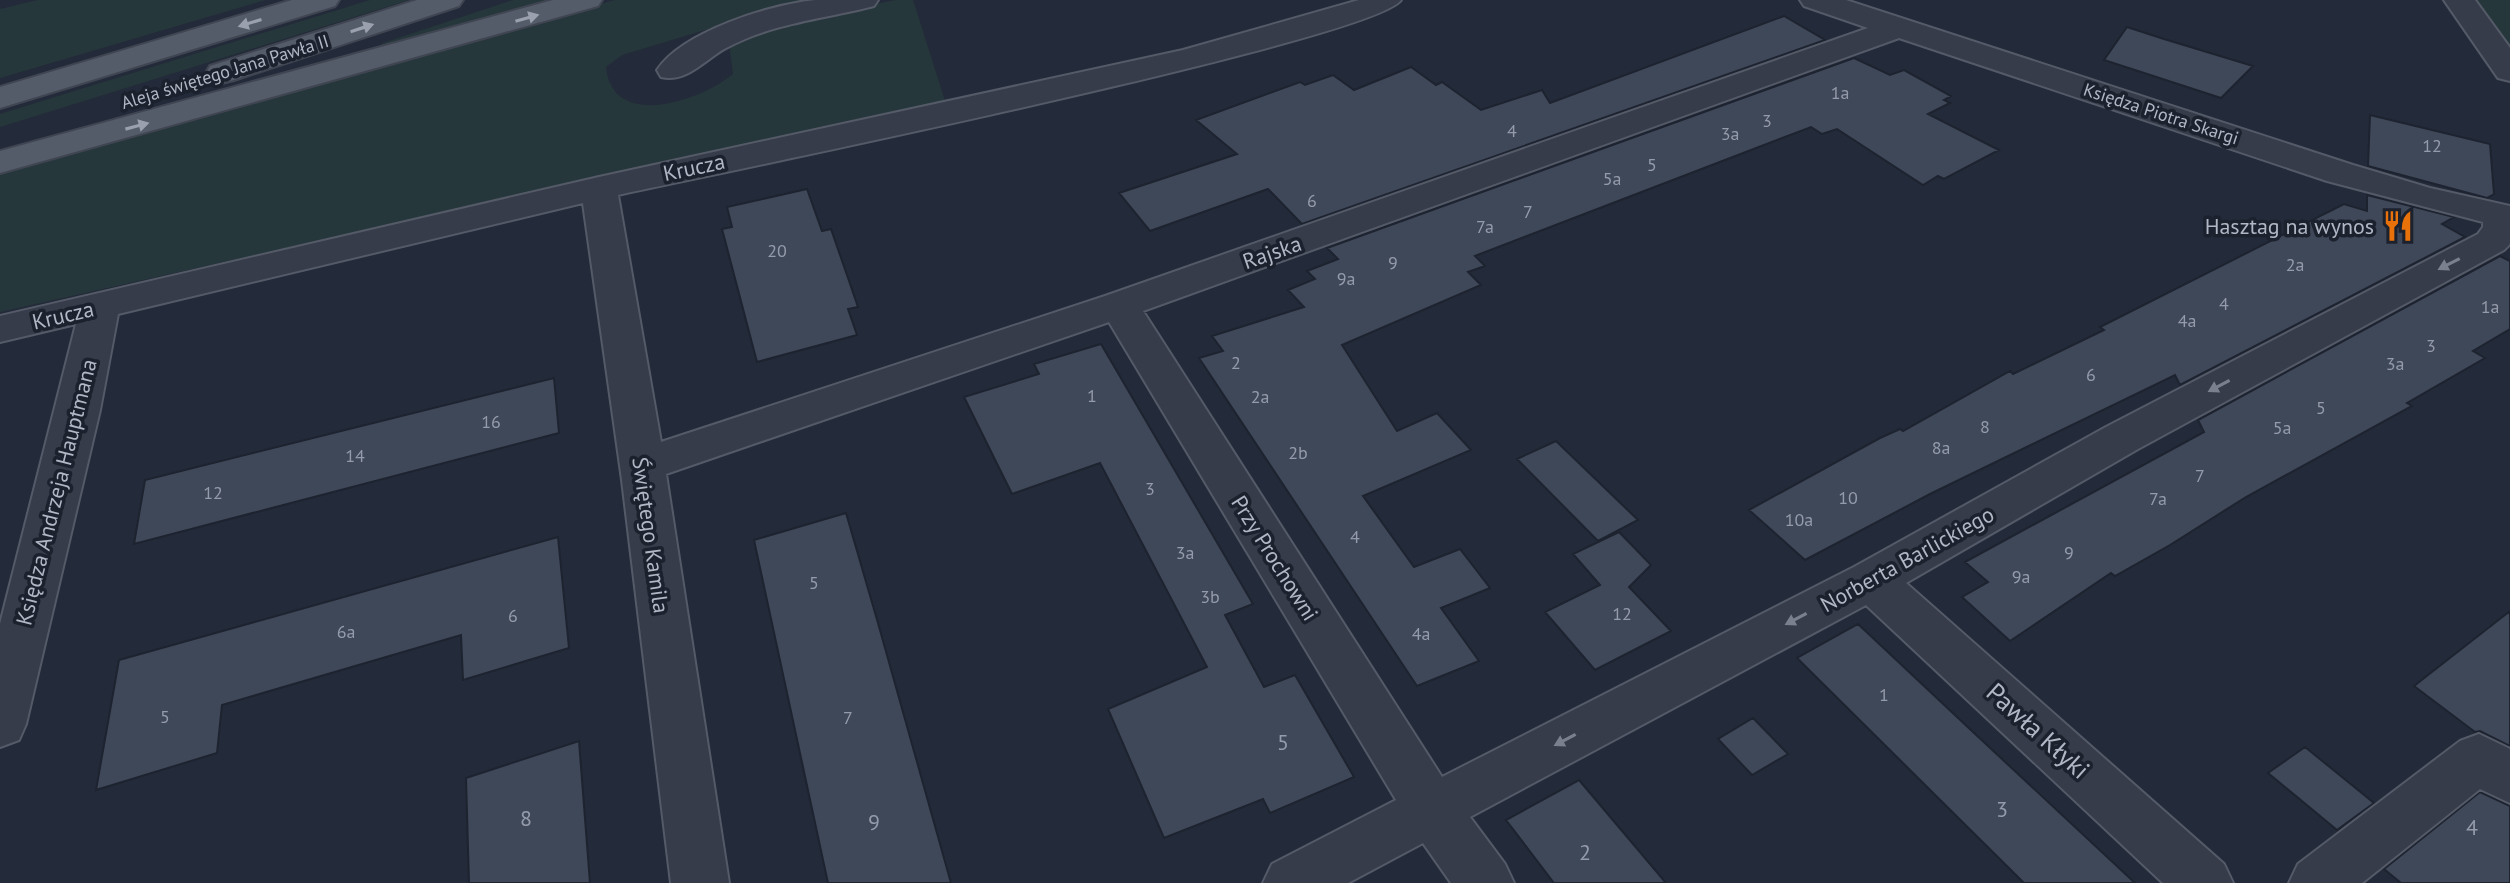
<svg xmlns="http://www.w3.org/2000/svg" width="2510" height="883" viewBox="0 0 2510 883" font-family="'PT Sans',sans-serif">
  <style>
    .green { fill: #26373b }
    .building { fill: #3f4859; stroke: #1e2330; stroke-width: 2 }
    .lines { fill: none; stroke-linecap: round; stroke-linejoin: round }
    .minor-casing { stroke: #545a67; stroke-width: 4 }
    .major-casing { stroke: #404552; stroke-width: 4 }
    .minor { fill: #363c49; fill-rule: evenodd }
    .major { fill: #545b69; fill-rule: evenodd }
    .oneway { fill: #9aa0ae }
    .oneway2 { fill: #7a808d }
    .labels { text-anchor: middle; stroke-width: 7; stroke-linejoin: round; paint-order: stroke }
    .far-street-label { font-size: 18px; fill: #b1b7c5; stroke: #1c212e }
    .number-label { font-size: 18px; fill: #949baa }
    .street-label { font-size: 22px; fill: #b1b7c5; stroke: #1c212e }
    .poi-label { font-size: 22px; fill: #b1b7c5; stroke: #1c212e; text-anchor: end }
    .near-number-label { font-size: 22px; fill: #949baa }
    .near-street-label { font-size: 26px; fill: #b1b7c5; stroke: #1c212e }
  </style>
  <rect width="100%" height="100%" fill="#232a39"/>
  <path class="green" d="M 38,0 L 265,0 L 0,78 L 0,9 Z
    M 370,0 L 409,0 L 0,127 L 0,114 Z
    M 513,0 L 558,0 L 379,48 L 383,43 Z
    M 615,0 L 834,0 L 738,20 L 622,55 L 606,67 C 612,131 701,101 733,74 L 729,42 L 775,24 L 896,0 L 913,0 L 945,101 L 0,312 L 0,173 Z
    M 2474,0 L 2510,0 L 2510,47 Z"/>
  <path class="building" d="M 1784,16 L 1825,40 L 1302,224 L 1268,189 L 1150,231 L 1119,193 L 1237,154 L 1196,120 L 1300,82 L 1305,85 L 1333,75 L 1354,90 L 1411,67 L 1436,85 L 1442,82 L 1481,110 L 1542,90 L 1550,103 Z
    M 2127,27 L 2164,39 L 2253,66 L 2221,98 L 2104,60 Z
    M 1854,58 L 1890,75 L 1904,70 L 1951,96 L 1944,100 L 1950,103 L 1928,114 L 1999,150 L 1944,179 L 1938,176 L 1923,185 L 1837,129 L 1822,134 L 1811,127 L 1475,256 L 1485,266 L 1468,272 L 1481,285 L 1342,345 L 1397,431 L 1437,413 L 1471,450 L 1363,496 L 1414,567 L 1460,549 L 1490,588 L 1441,608 L 1479,661 L 1417,686 L 1199,358 L 1223,351 L 1212,336 L 1304,307 L 1288,290 L 1315,279 L 1307,271 L 1338,259 L 1327,248 Z
    M 2370,115 L 2490,144 L 2494,194 L 2487,198 L 2368,166 Z
    M 807,189 L 822,231 L 831,229 L 847,275 L 858,307 L 848,309 L 857,335 L 757,362 L 722,229 L 732,227 L 727,207 Z
    M 2367,195 L 2454,217 L 2442,224 L 2465,237 L 2180,385 L 2175,375 L 1930,494 L 1805,560 L 1749,510 L 1880,438 L 1900,429 L 1903,431 L 2010,371 L 2013,374 L 2104,330 L 2100,327 L 2344,204 L 2367,211 Z
    M 2500,256 L 2510,261 L 2510,329 L 2473,351 L 2485,358 L 2407,403 L 2412,406 L 2246,497 L 2170,545 L 2115,576 L 2111,573 L 2010,641 L 1962,597 L 1988,582 L 1965,562 L 2204,432 L 2198,420 Z
    M 1101,344 L 1253,604 L 1225,615 L 1264,687 L 1295,675 L 1354,777 L 1270,813 L 1263,799 L 1164,838 L 1108,709 L 1207,667 L 1100,463 L 1012,494 L 964,397 L 1039,374 L 1034,364 Z
    M 554,378 L 559,433 L 134,544 L 145,480 Z
    M 1556,441 L 1638,520 L 1598,541 L 1517,459 Z
    M 846,513 L 878,623 L 951,883 L 828,883 L 754,540 Z
    M 1619,532 L 1651,565 L 1629,587 L 1671,631 L 1595,670 L 1545,612 L 1600,585 L 1573,554 Z
    M 558,537 L 569,648 L 463,680 L 461,635 L 222,705 L 217,753 L 96,790 L 119,660 Z
    M 2510,611 L 2510,746 L 2480,731 L 2475,732 L 2414,686 Z
    M 1858,624 L 1973,732 L 2135,883 L 2024,883 L 1797,658 Z
    M 1753,718 L 1788,754 L 1752,775 L 1718,739 Z
    M 579,741 L 590,883 L 469,883 L 466,778 Z
    M 2305,747 L 2374,803 L 2337,830 L 2268,773 Z
    M 1579,780 L 1666,883 L 1554,883 L 1506,820 Z
    M 2480,792 L 2510,806 L 2510,883 L 2401,883 L 2384,869 Z"/>
  <g class="lines">
    <defs>
      <path id="minor" d="M 878,0 L 874,6 C 824,19 772,23 726,48 C 704,60 687,83 661,77 L 657,70 C 683,31 770,5 815,0 C 836,0 858,0 878,0 Z
        M 1359,0 L 1401,0 C 1374,40 713,174 618,195 L 661,442 L 1105,296 L 1868,28 L 1804,6 L 1800,0 L 1846,0 L 2353,165 L 2430,188 L 2510,206 L 2510,244 L 2504,250 L 2138,449 L 1906,583 L 2224,864 L 2233,883 L 2163,883 L 1866,605 L 1470,817 L 1505,864 L 1514,883 L 1451,883 L 1423,843 L 1348,883 L 1263,883 L 1272,864 L 1396,800 L 1109,322 L 666,474 L 729,883 L 671,883 L 622,480 L 583,203 L 118,314 L 100,410 L 26,724 L 19,740 L 0,747 L 0,624 L 76,324 L 0,342 L 0,316 L 599,177 L 1183,50 ZM 1899,38 L 2327,181 L 2483,222 L 2483,227 L 2478,234 L 2106,427 L 1854,567 L 1442,777 L 1143,311 Z
        M 2444,0 L 2475,0 L 2510,48 L 2510,81 L 2498,78 Z
        M 2479,734 L 2510,749 L 2510,803 L 2480,789 L 2362,883 L 2289,883 L 2298,864 L 2460,741 Z"/>
      <path id="major" d="M 292,0 L 339,0 L 335,6 L 0,108 L 0,87 Z
        M 417,0 L 463,0 L 459,6 L 234,80 L 222,83 L 210,80 L 206,73 L 210,66 Z
        M 553,0 L 602,0 L 598,6 L 0,173 L 0,151 Z"/>
    </defs>
    <use href="#minor" class="minor-casing"/>
    <use href="#major" class="major-casing"/>
    <use href="#minor" class="minor"/>
    <use href="#major" class="major"/>
  </g>
  <defs><path id="oneway-solid" d="M-6-.8H1V-3.2L6.5 0L1 3.2V.8H-6Z" transform="scale(2)"/></defs>
  <g class="oneway">
    <use href="#oneway-solid" transform="translate(527 18) rotate(-16)"/>
    <use href="#oneway-solid" transform="translate(250 23) rotate(163)"/>
    <use href="#oneway-solid" transform="translate(362 28) rotate(-18)"/>
    <use href="#oneway-solid" transform="translate(137 126) rotate(-15)"/>
  </g>
  <g class="oneway2">
    <use href="#oneway-solid" transform="translate(2449 264) rotate(153)"/>
    <use href="#oneway-solid" transform="translate(2219 386) rotate(152)"/>
    <use href="#oneway-solid" transform="translate(1796 619) rotate(152)"/>
    <use href="#oneway-solid" transform="translate(1565 740) rotate(152)"/>
  </g>
  <defs>
    <symbol id="restaurant-bare" viewBox="-9 -9 18 18"><path d="M-5-6h1v4h1v-4h1v4h1v-4h1v5L-1.5 .5V6h-2V.5L-5-1ZM5-6V6H3V1.5H1.5Q1.5-4 5-6Z" fill="#e8710a" stroke="#1c212e" stroke-width="2.5" paint-order="stroke"/></symbol>
  </defs>
  <g fill-rule="evenodd">
    <use href="#restaurant-bare" x="2376" y="204" width="44" height="44"/>
  </g>
  <g class="labels">
    <g class="far-street-label">
      <text transform="translate(225 72) rotate(-17)" y="6">Aleja świętego Jana Pawła II</text>
      <text transform="translate(2161 114) rotate(18)" y="6">Księdza Piotra Skargi</text>
    </g>
    <g class="number-label">
      <text x="1840" y="99">1a</text>
      <text x="1767" y="127">3</text>
      <text x="1512" y="137">4</text>
      <text x="1730" y="140">3a</text>
      <text x="2432" y="152">12</text>
      <text x="1652" y="171">5</text>
      <text x="1612" y="185">5a</text>
      <text x="1312" y="207">6</text>
      <text x="1528" y="218">7</text>
      <text x="1485" y="233">7a</text>
      <text x="777" y="257">20</text>
      <text x="1393" y="269">9</text>
      <text x="2295" y="271">2a</text>
      <text x="1346" y="285">9a</text>
      <text x="2224" y="310">4</text>
      <text x="2490" y="313">1a</text>
      <text x="2187" y="327">4a</text>
      <text x="2431" y="352">3</text>
      <text x="1236" y="369">2</text>
      <text x="2395" y="370">3a</text>
      <text x="2091" y="381">6</text>
      <text x="1092" y="402">1</text>
      <text x="1260" y="403">2a</text>
      <text x="2321" y="414">5</text>
      <text x="491" y="428">16</text>
      <text x="1985" y="433">8</text>
      <text x="2282" y="434">5a</text>
      <text x="1941" y="454">8a</text>
      <text x="1298" y="459">2b</text>
      <text x="355" y="462">14</text>
      <text x="2200" y="482">7</text>
      <text x="1150" y="495">3</text>
      <text x="213" y="499">12</text>
      <text x="1848" y="504">10</text>
      <text x="2158" y="505">7a</text>
      <text x="1799" y="526">10a</text>
      <text x="1355" y="543">4</text>
      <text x="1185" y="559">3a</text>
      <text x="2069" y="559">9</text>
      <text x="2021" y="583">9a</text>
      <text x="814" y="589">5</text>
      <text x="1210" y="603">3b</text>
      <text x="1622" y="620">12</text>
      <text x="513" y="622">6</text>
      <text x="346" y="638">6a</text>
      <text x="1421" y="640">4a</text>
      <text x="1884" y="701">1</text>
      <text x="165" y="723">5</text>
      <text x="848" y="724">7</text>
    </g>
    <g class="street-label">
      <text transform="translate(694 167) rotate(-12)" y="8">Krucza</text>
      <text transform="translate(1272 252) rotate(-19)" y="8">Rajska</text>
      <text transform="translate(63 315) rotate(-13)" y="8">Krucza</text>
      <text transform="translate(56 492) rotate(-76)" y="8">Księdza Andrzeja Hauptmana</text>
      <text transform="translate(651 535) rotate(82)" y="8">Świętego Kamila</text>
      <text transform="translate(1275 558) rotate(58)" y="8">Przy Prochowni</text>
      <text transform="translate(1907 559) rotate(-29)" y="8">Norberta Barlickiego</text>
    </g>
    <g class="poi-label">
      <text x="2374" y="234">Hasztag na wynos</text>
    </g>
    <g class="near-number-label">
      <text x="1283" y="750">5</text>
      <text x="2002" y="817">3</text>
      <text x="526" y="826">8</text>
      <text x="874" y="830">9</text>
      <text x="2472" y="835">4</text>
      <text x="1585" y="860">2</text>
    </g>
    <g class="near-street-label">
      <text transform="translate(2038 731) rotate(42)" y="9">Pawła Kłyki</text>
    </g>
  </g>
</svg>
